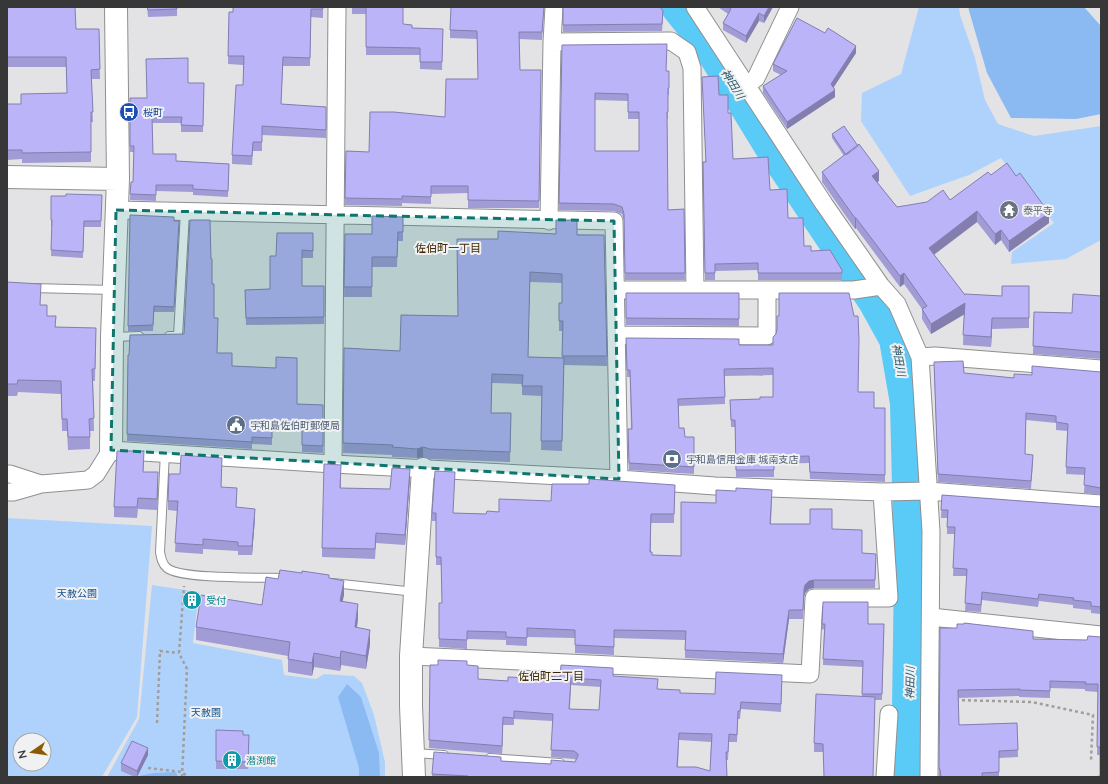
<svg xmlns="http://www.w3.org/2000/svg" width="1108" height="784" viewBox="0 0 1108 784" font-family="Mulish,'Noto Sans JP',sans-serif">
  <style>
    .green { fill: #afd2fc; fill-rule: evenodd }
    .forest { fill: #8bbaf3 }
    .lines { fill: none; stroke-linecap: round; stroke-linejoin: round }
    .river { stroke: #5acaf7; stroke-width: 34 }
    .lane-casing { stroke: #8e8f90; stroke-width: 10 }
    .street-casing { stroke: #8e8f90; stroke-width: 19 }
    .secondary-casing { stroke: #8e8f90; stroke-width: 24 }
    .path { stroke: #9f9fa0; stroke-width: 2.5; stroke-dasharray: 3 3; stroke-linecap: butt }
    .lane { stroke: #fff; stroke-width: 8 }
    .street { stroke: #fff; stroke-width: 17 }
    .secondary { stroke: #fff; stroke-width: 22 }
    .wall { fill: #a19bd6; fill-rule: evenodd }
    .shaded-wall { fill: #837eae }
    .building { fill: #bbb4f9; stroke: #837eae; fill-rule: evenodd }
    .marked { fill: #0f766e; fill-opacity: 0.2; stroke: #0f766e; stroke-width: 3; stroke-dasharray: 8 5; stroke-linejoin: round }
    .labels { text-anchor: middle; stroke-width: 4; stroke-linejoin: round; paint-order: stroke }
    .transit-label { font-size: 10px; fill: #164399; stroke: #f0f1f2; text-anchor: start }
    .worship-label { font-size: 10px; fill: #5b616d; stroke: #f0f1f2; text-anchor: start }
    .service-label { font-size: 10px; fill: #4e5e75; stroke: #f0f1f2; text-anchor: start }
    .park-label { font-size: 10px; fill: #134f8e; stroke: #f0f1f2 }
    .culture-label { font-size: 10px; fill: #0d838f; stroke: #f0f1f2; text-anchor: start }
    .water-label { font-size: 11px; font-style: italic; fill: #2a586c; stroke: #f0f1f2 }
    .neighbourhood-label { font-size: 11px; fill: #3f2703; stroke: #f0f1f2 }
  </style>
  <rect width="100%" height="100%" fill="#e3e3e5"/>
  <path class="green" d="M 919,7 L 959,7 L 960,15 L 975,58 L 985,100 L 998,124 L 1034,136 L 1101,126 L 1101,240 L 1066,259 L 1011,264 L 1012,252 L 1054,223 L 1001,158 L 969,175 L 910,196 L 861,121 L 862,93 L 901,74 Z
    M 7,518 L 152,526 L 137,717 L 102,777 L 7,777 ZM 20,740 L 44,740 L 44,764 L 20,764 Z
    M 152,585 L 199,592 L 193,643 L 282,660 L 284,675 L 316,679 L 324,674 L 354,676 L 362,683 L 374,715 L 385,762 L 385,777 L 107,777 L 139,719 Z"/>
  <path class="forest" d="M 968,7 L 1084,7 L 1101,26 L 1101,114 L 1076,119 L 1011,118 L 987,73 Z
    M 347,684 L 361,697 L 379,753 L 380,777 L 359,777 L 359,768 L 338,697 Z
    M 176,772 L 178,777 L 135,777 L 153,773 Z"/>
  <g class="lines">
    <path class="river" d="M 678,7 L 711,48 L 771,146 L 875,301 L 896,339 L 907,403 L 911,570 L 908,777"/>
    <defs>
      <path id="lane" d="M 31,288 L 113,290
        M 169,336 L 178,336 L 185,212
        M 113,337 L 139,336
        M 165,452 L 160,552 C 161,558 162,564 167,568 C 182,580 267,577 289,578
        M 333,583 L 415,592
        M 414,753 L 444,755
        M 490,758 L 560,763"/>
      <path id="street" d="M 695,7 L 824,204 L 881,286 L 897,304 L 920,357 L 931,531 L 929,777
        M 552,42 L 671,41 L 687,52 L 692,68 L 695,291
        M 747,85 L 756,78 L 790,7
        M 116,210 L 614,221 L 619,479
        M 549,221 L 552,42 L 554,7
        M 616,290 L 854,290 L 881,286
        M 616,335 L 767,336 L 767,291
        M 920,357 L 935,356 L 1101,369
        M 333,464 L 337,7
        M 7,474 L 10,474 L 41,484
        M 7,492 L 13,492 L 41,484 L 88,480 L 96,474 L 111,450 L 333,464 L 619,479 L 715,486 L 882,492 L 928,491 L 1101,504
        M 931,617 L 1101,635
        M 411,656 L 810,674 L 814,598 L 889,598 L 882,492
        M 885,777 L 889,714"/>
      <path id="secondary" d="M 7,177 L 118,179
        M 111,450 L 112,337 L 118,179 L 116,7
        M 414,777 L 411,706 L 411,656 L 423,469"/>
    </defs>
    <use href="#lane" class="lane-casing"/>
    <use href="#street" class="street-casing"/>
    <use href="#secondary" class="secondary-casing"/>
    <path class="path" d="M 956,700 L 1032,702 L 1093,715 L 1091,761
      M 157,723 L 160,651 L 179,653
      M 148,768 L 182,772 L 188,777
      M 182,777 L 187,669 L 179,653 L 184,586"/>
    <use href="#lane" class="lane"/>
    <use href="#street" class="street"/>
    <use href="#secondary" class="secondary"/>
  </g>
  <path class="wall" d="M 7,7 L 76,29 L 99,29 L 100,79 L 91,79 L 93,122 L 91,122 L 91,162 L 22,163 L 22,159 L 7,160 L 7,104 L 21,104 L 67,93 L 66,67 L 7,67 Z
    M 147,7 L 177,7 L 177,16 L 148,17 Z
    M 323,7 L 323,18 L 311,17 L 310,66 L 283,66 L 281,104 L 326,107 L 326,138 L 262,135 L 262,151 L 253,151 L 252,165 L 232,164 L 232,155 L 243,85 L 243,65 L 228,64 L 229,12 Z
    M 352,7 L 403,7 L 403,24 L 412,28 L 443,29 L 442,70 L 420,69 L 420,55 L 366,55 L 366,14 L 352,14 Z
    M 544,7 L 542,40 L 519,39 L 520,70 L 541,70 L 539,208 L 468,208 L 468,193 L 431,194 L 431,204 L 402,203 L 402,206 L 345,205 L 346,151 L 369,152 L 445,117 L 478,79 L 477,39 L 450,38 L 450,30 Z
    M 563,7 L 663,19 L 662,31 L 563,32 Z
    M 718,7 L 773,7 L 764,23 L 759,21 L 746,43 L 723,30 L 723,23 L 728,14 Z
    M 562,45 L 667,71 L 669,71 L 669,95 L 668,95 L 668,119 L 667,119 L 668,210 L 684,209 L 685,280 L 625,280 L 624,221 L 622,214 L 614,211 L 559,210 ZM 595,100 L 628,101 L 628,119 L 639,119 L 639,151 L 595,151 Z
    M 856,53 L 834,87 L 835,97 L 787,129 L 763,93 L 763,86 L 781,75 L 773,71 L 773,64 Z
    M 188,83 L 204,83 L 203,132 L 181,132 L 181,123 L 152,123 L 153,154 L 176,161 L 229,164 L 228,197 L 193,195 L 193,192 L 156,191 L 156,201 L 130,200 L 131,182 L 133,182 L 134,152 L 130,152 L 130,98 L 147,98 Z
    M 719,95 L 728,113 L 733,159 L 770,190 L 788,218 L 804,246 L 811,251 L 842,270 L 842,280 L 758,280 L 758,270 L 715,271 L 715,280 L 705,280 L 703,162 L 705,162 Z
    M 832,134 L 879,181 L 877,182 L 897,207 L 950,200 L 991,175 L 1049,223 L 1009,252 L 1001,240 L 995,245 L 977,222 L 934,255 L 965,295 L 1002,296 L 1029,286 L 1029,328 L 992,329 L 991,347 L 963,345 L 964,314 L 931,334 L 922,319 L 922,309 L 904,284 L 900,287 L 856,228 L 855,229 L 822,182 L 822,172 L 844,156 L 832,138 Z
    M 102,195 L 101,227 L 84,227 L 83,258 L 51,256 L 52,226 L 51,226 L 51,196 L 66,196 Z
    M 403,217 L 403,241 L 398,241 L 397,267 L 372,267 L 372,297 L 344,297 L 345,234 L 372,234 Z
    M 179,227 L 174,312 L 154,312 L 153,331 L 128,331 L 128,326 Z
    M 313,233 L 313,258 L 302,258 L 302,286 L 324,286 L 324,324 L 246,325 L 245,290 L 270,289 L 276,256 Z
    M 556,234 L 604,235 L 607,366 L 564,365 L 562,451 L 541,450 L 542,396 L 522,395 L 522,384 L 492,383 L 491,413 L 511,413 L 510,462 L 430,459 L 423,457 L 417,458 L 392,457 L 392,455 L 343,453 L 344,348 L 400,351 L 458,316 L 498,239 ZM 530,282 L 562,283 L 562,303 L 559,303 L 559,331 L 563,331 L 562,358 L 528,357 Z
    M 211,259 L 214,318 L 217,353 L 232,366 L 297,404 L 323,405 L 323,453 L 302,452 L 302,429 L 272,429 L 272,445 L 252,444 L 252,449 L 127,441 L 128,355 L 129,355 L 184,334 Z
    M 7,282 L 40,305 L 47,316 L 56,327 L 96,328 L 95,381 L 93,381 L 94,431 L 90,431 L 90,449 L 68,450 L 67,431 L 62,431 L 61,394 L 18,392 L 17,396 L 7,396 Z
    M 626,293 L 739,293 L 739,326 L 626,325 Z
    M 1101,296 L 1101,359 L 1033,354 L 1034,312 L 1072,313 Z
    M 626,338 L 739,345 L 858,392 L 874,408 L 885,408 L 885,482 L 810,479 L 809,463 L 774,464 L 774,477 L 736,477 L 735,427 L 731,427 L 730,400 L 760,399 L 773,397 L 773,375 L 725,376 L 725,404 L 679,406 L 679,428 L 685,437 L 694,437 L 694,474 L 629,470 L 628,429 L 631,429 L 630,377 L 627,377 Z
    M 934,370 L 1014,378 L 1032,375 L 1101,372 L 1101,495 L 1084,493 L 1085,475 L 1066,474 L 1067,431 L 1056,430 L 1056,423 L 1026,420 L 1025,454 L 1033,462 L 1031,489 L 938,482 Z
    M 144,462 L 143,472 L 158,483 L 157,510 L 138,509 L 137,518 L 114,517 L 114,507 Z
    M 222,467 L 221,487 L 237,497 L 236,507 L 255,518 L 252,555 L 238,555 L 238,551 L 203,549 L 203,554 L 175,552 L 177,511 L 168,510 L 168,501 L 180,474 Z
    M 341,474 L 341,488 L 390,489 L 410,478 L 405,545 L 376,543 L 375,559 L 322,557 L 322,548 Z
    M 589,484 L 675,485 L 674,523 L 651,523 L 651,552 L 652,555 L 681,556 L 716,503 L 772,498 L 771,524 L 832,529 L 862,553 L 876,554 L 875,588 L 814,588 L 809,589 L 805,593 L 804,597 L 803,619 L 789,619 L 783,663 L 685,658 L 685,640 L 614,638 L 614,655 L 575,653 L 575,638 L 527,637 L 527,646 L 506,645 L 506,640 L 467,639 L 467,649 L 439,647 L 439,603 L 442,603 L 441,565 L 436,565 L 436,521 L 432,521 L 432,513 L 486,514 L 551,501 Z
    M 942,495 L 1101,507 L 1101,614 L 1091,613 L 1091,610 L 1073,608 L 1073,605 L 1039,601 L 1038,607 L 982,600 L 981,612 L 965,611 L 967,576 L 953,576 L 955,534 L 947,534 L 947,518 L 941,518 Z
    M 329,578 L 344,595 L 342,601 L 358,618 L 357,628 L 370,644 L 366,669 L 341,665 L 340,671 L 314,667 L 312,676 L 288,672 L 288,656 L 196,640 L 196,627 L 262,605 L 278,579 Z
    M 964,623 L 1033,631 L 1033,639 L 1087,640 L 1088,636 L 1101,637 L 1101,777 L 1094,777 L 1100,776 L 1100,755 L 1097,755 L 1098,692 L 1085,691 L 1085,689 L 1050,688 L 1050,698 L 1019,697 L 1019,696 L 958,698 L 959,725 L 1017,723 L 1018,757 L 999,758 L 999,777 L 939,777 L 940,628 L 957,628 L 957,624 L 964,624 Z
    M 822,624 L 884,624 L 882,700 L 875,700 L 823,752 L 814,752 L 814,743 L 862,696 L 863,667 L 823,665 L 824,629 L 822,630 Z
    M 430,665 L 467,665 L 478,679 L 508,681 L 531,678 L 613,676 L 658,689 L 680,693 L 715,694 L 782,683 L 781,712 L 741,709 L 740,719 L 738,719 L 737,742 L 729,742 L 728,760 L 726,760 L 727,777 L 432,777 L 432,774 L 501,761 L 551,764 L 575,762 L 576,760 L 574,759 L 551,757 L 553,721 L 514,719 L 514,725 L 503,725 L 502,754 L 429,748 ZM 571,685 L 601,687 L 599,710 L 570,709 ZM 679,740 L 711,742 L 710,771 L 678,767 Z
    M 216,730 L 243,735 L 249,735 L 248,769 L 216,769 Z
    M 148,755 L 137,777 L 135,777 L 121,771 L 121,763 Z"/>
  <path class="shaded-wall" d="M 769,7 L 773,7 L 764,23 L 764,16 Z
    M 759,13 L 759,21 L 746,43 L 746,36 Z
    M 856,46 L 856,53 L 831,91 L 831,84 Z
    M 835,90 L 835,97 L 787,129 L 787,122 Z
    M 879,171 L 879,181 L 872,186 L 872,176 Z
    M 977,211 L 977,222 L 929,258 L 929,248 Z
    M 1049,213 L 1049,223 L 1009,252 L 1009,241 Z
    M 855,218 L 856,218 L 856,228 L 855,229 Z
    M 1001,230 L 1001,240 L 995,245 L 995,234 Z
    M 904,273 L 904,284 L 900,287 L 900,276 Z
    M 965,303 L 965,314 L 931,334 L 931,324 Z
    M 992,318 L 992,329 L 991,347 L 991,337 Z
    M 423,447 L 423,457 L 417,458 L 417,449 Z
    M 410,469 L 410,478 L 405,545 L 405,535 Z
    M 158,472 L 158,483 L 157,510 L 157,499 Z
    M 255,509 L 255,518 L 252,555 L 252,546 Z
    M 814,580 L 814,588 L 809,589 L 805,593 L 804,597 L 803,619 L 804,589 L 805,585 L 809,581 Z
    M 344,581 L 344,595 L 340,615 L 340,601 Z
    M 358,604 L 358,618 L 355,641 L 355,627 Z
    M 789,610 L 789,619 L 783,663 L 783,654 Z
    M 370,630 L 370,644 L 366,669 L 366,656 Z
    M 341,651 L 341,665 L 340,671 L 340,658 Z
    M 314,653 L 314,667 L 312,676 L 312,663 Z
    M 503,717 L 503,725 L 502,754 L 502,746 Z
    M 148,748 L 148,755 L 137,777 L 137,771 Z"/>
  <path class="building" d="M 7,7 L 75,7 L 76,29 L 99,29 L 100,69 L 91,70 L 93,112 L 91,112 L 91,152 L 22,153 L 22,150 L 7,150 L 7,104 L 21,104 L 21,94 L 67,93 L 66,57 L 7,57 Z
    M 147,7 L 177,7 L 177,9 L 148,10 Z
    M 233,7 L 323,7 L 323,9 L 311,9 L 310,58 L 283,57 L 281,104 L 326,107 L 326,130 L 262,126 L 262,142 L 253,142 L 252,156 L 232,155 L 236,85 L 243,85 L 244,56 L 228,56 L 229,12 L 233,12 Z
    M 366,7 L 403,7 L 403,24 L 412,25 L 412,28 L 443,29 L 442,62 L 420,62 L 420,48 L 366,47 Z
    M 451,7 L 544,7 L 542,32 L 519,32 L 520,70 L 541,70 L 539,201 L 468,200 L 468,186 L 431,186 L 431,197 L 402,196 L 402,199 L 345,198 L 346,151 L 369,152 L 370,112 L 394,112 L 445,117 L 446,79 L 478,79 L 477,31 L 450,30 Z
    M 563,7 L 660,7 L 663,11 L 662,24 L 563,25 Z
    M 728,7 L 769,7 L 764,16 L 759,13 L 746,36 L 723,23 L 731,9 Z
    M 797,18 L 825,33 L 828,28 L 856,46 L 831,84 L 835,90 L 787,122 L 763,86 L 787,71 L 773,64 Z
    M 667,44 L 666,71 L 669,71 L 669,88 L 668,88 L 668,112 L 667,112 L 668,210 L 684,209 L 685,273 L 625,273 L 624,214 L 622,207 L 614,204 L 559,203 L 562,45 ZM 595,93 L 628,94 L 628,112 L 639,112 L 639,151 L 595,151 Z
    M 188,58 L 188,83 L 204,83 L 203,126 L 181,125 L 182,117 L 152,117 L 153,154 L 176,154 L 176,161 L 229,164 L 228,191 L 193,189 L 193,185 L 156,185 L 156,195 L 130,194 L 131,182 L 133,182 L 134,146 L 130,146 L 130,98 L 147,98 L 146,59 Z
    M 718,76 L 719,95 L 728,95 L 728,113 L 731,113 L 733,159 L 768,157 L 770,190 L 787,189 L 788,218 L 803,218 L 804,246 L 811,246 L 811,251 L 830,250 L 842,270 L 842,273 L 758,273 L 758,263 L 715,264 L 715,273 L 705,273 L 703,162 L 706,162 L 702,77 Z
    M 844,126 L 858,146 L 846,155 L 832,134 Z
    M 859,144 L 879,171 L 872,176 L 897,207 L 927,202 L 943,190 L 950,200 L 988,172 L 991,175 L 1007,163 L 1016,176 L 1020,173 L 1049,213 L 1009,241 L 1001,230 L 995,234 L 977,211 L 929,248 L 965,295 L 965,294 L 1002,296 L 1002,286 L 1029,286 L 1029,318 L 992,318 L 991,337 L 963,335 L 965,303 L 931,324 L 922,309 L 927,306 L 904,273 L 900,276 L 856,218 L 855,218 L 822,172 Z
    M 66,194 L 102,195 L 101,221 L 84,221 L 83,252 L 51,250 L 52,220 L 51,220 L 51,196 L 66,196 Z
    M 130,215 L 174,217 L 174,221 L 179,221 L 174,307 L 154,306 L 153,325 L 128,326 Z
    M 372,216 L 403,217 L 403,232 L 398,232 L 397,257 L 372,257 L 372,287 L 344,287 L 345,234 L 372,234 Z
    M 190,220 L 210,220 L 211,259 L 212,259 L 212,284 L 214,284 L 214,318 L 218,318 L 217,353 L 232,353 L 232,366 L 276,368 L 276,357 L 297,358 L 297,404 L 323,405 L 323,446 L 302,445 L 302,422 L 272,422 L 272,438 L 252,437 L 252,442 L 127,434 L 128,355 L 129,355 L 130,335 L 184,334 Z
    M 556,220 L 577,220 L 577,235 L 604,235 L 607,356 L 562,356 L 563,321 L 559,321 L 559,303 L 562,303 L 562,274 L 530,272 L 528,357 L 564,358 L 562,441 L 541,441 L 542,386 L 522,386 L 523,375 L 492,374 L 491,413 L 511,413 L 510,452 L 430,449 L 423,447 L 417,449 L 392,447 L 393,445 L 343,443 L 344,348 L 400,351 L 401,315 L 458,316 L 457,239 L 498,239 L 498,231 L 556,234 Z
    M 277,233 L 313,233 L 313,251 L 302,250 L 302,286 L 324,286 L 324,317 L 246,318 L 245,290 L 270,289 L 270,256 L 276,256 Z
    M 7,282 L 41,284 L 40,305 L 47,305 L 47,316 L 56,316 L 55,327 L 96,328 L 95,369 L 92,369 L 94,418 L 89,419 L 90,437 L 68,437 L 67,419 L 62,419 L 61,381 L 18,380 L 17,384 L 7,384 Z
    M 626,293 L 739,293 L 739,319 L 626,318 Z
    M 779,293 L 849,293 L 854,316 L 858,316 L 859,339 L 858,392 L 874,392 L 874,408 L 885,408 L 885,475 L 810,472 L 809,456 L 774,457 L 774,470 L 736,470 L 735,420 L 731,420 L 730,400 L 760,399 L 760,397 L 773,397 L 773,368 L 724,369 L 725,397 L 678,399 L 679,428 L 684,428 L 685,437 L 694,437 L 694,467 L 629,463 L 628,429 L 632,429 L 630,370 L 627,370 L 626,338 L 739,339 L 739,345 L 773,345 L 773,337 L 776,334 L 777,329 L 777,316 L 779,316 Z
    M 1073,294 L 1101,296 L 1101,352 L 1033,346 L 1034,312 L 1072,313 Z
    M 963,361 L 964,373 L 1014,378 L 1014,374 L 1032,375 L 1032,366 L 1101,372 L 1101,488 L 1084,485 L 1085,468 L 1066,467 L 1068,424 L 1056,422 L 1056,416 L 1026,413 L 1025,454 L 1033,455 L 1031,481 L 938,474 L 934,362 Z
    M 117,451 L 144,451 L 143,472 L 158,472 L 157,499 L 138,498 L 137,507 L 114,507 Z
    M 181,455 L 222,458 L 221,487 L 237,488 L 236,507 L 255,509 L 252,546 L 238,546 L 238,542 L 203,539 L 203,545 L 175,543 L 178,501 L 168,501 L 169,474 L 180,474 Z
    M 324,464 L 341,465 L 340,488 L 390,489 L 392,468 L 410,469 L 405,535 L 376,533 L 375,549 L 322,548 Z
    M 435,471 L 455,472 L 453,513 L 486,514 L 487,511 L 499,512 L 499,499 L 551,501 L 552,484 L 589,484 L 589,479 L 675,485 L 674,514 L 651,514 L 650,552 L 652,552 L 652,555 L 681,556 L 681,502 L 716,503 L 716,490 L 736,491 L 736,488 L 772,490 L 770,524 L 810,524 L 810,509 L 832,509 L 832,529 L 862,530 L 862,553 L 876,554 L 875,580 L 814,580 L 809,581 L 805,585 L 804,589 L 803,610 L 789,610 L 783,654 L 685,650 L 686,631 L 614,630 L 614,647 L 575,645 L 575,630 L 527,628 L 527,638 L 506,637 L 506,632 L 467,631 L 467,640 L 439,639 L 439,603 L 442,603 L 441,557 L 436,557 L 436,513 L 432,513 Z
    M 942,495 L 1101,507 L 1101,607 L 1091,606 L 1091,602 L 1073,600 L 1074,598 L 1039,594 L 1038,599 L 982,592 L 981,605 L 965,603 L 967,569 L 953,568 L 955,527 L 947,527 L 948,510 L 941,510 Z
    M 280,570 L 302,573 L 302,571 L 329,575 L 329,578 L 344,581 L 340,601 L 358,604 L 355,627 L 370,630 L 366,656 L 341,651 L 340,658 L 314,653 L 312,663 L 288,659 L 290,642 L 196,627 L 201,595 L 262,605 L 266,577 L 278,579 Z
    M 823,602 L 868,602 L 868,624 L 884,624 L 882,694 L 862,694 L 863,661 L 823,659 L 825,624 L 822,624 Z
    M 964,623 L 1033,631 L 1033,639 L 1087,640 L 1088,636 L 1101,637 L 1101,777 L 1094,777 L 1100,776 L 1100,747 L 1097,747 L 1098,684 L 1085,684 L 1086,682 L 1050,681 L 1050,691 L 1019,690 L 1020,689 L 958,690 L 959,725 L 1017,723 L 1018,750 L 999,751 L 999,772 L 982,773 L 982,777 L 941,777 L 940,769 L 939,769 L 940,628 L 957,628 L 957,624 L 964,624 Z
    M 438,660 L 467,661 L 467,665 L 478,666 L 478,679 L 508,681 L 508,677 L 531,678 L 531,675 L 560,677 L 561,665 L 613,668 L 613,676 L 658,679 L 657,689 L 680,690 L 680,693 L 715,694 L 716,672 L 782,675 L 781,704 L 741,702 L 740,711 L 738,711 L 737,735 L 729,734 L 728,752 L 726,752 L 727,777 L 468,777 L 468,776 L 432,774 L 434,752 L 501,757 L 501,761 L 551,764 L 551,760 L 575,762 L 578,756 L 578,754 L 574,751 L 551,750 L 553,714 L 514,711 L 514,718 L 503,717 L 502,746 L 429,740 L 430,665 L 438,665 ZM 571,678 L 601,680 L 599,710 L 569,709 ZM 679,733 L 712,734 L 710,771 L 696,767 L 677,767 Z
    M 816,694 L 875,697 L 873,777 L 824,777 L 823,744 L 814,743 Z
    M 216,730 L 243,731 L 243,735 L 249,735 L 248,762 L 216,761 Z
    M 132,741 L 148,748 L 137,771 L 121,763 Z"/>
  <path class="marked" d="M 116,210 L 614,221 L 619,479 L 111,450 Z"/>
  <defs>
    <symbol id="bus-disc" viewBox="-11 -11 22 22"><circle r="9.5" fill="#1a4fb4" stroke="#f0f1f2"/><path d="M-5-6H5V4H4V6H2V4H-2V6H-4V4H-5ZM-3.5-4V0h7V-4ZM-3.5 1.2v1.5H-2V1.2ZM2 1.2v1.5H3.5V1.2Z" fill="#fff"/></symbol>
    <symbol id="temple-disc" viewBox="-11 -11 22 22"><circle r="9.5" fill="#6b7280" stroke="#f0f1f2"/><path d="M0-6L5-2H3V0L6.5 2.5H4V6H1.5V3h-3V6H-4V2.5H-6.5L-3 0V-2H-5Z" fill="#fff"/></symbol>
    <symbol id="civic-disc" viewBox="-11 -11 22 22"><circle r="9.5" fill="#5c6f8a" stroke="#f0f1f2"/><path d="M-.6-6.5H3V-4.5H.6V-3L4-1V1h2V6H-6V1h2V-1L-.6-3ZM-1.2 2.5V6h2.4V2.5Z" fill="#fff"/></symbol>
    <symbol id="bank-disc" viewBox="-11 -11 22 22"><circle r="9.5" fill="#5c6f8a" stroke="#f0f1f2"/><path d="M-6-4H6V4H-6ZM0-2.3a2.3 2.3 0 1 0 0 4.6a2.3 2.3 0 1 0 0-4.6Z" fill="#fff"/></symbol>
    <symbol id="building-disc" viewBox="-11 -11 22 22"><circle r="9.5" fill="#0f9aa8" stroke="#f0f1f2"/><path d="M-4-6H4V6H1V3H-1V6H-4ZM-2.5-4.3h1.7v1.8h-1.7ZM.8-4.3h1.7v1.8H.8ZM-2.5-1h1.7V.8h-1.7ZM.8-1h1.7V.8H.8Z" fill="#fff"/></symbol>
  </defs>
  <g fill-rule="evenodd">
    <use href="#bus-disc" x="118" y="101" width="22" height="22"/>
    <use href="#temple-disc" x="998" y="199" width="22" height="22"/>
    <use href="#civic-disc" x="225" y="414" width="22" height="22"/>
    <use href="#bank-disc" x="661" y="448" width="22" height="22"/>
    <use href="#building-disc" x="181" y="589" width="22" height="22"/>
    <use href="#building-disc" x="221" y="749" width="22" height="22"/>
  </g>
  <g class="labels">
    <g class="transit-label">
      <text x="143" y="116">桜町</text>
    </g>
    <g class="worship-label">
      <text x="1023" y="214">泰平寺</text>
    </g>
    <g class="service-label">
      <text x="250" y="429">宇和島佐伯町郵便局</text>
      <text x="686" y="463">宇和島信用金庫 城南支店</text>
    </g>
    <g class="park-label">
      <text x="77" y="597">天赦公園</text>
      <text x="206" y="716">天赦園</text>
    </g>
    <g class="culture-label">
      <text x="206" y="604">受付</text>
      <text x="246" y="764">潜渕館</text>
    </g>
    <g class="water-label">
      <text transform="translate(733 84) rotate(58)" y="4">神田川</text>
      <text transform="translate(899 360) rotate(79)" y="4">神田川</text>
      <text transform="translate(910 683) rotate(-89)" y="4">神田川</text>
    </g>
    <g class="neighbourhood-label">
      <text x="448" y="252">佐伯町一丁目</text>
      <text x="551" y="680">佐伯町二丁目</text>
    </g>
  </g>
  <rect width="1108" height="784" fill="none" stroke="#373737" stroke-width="16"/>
  <g transform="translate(32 752) rotate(257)"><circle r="19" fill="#f0f1f2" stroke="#a6a7a7"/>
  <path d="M0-3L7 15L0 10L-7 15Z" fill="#8b5a03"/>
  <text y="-6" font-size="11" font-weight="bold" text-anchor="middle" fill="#373737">N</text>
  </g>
</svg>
